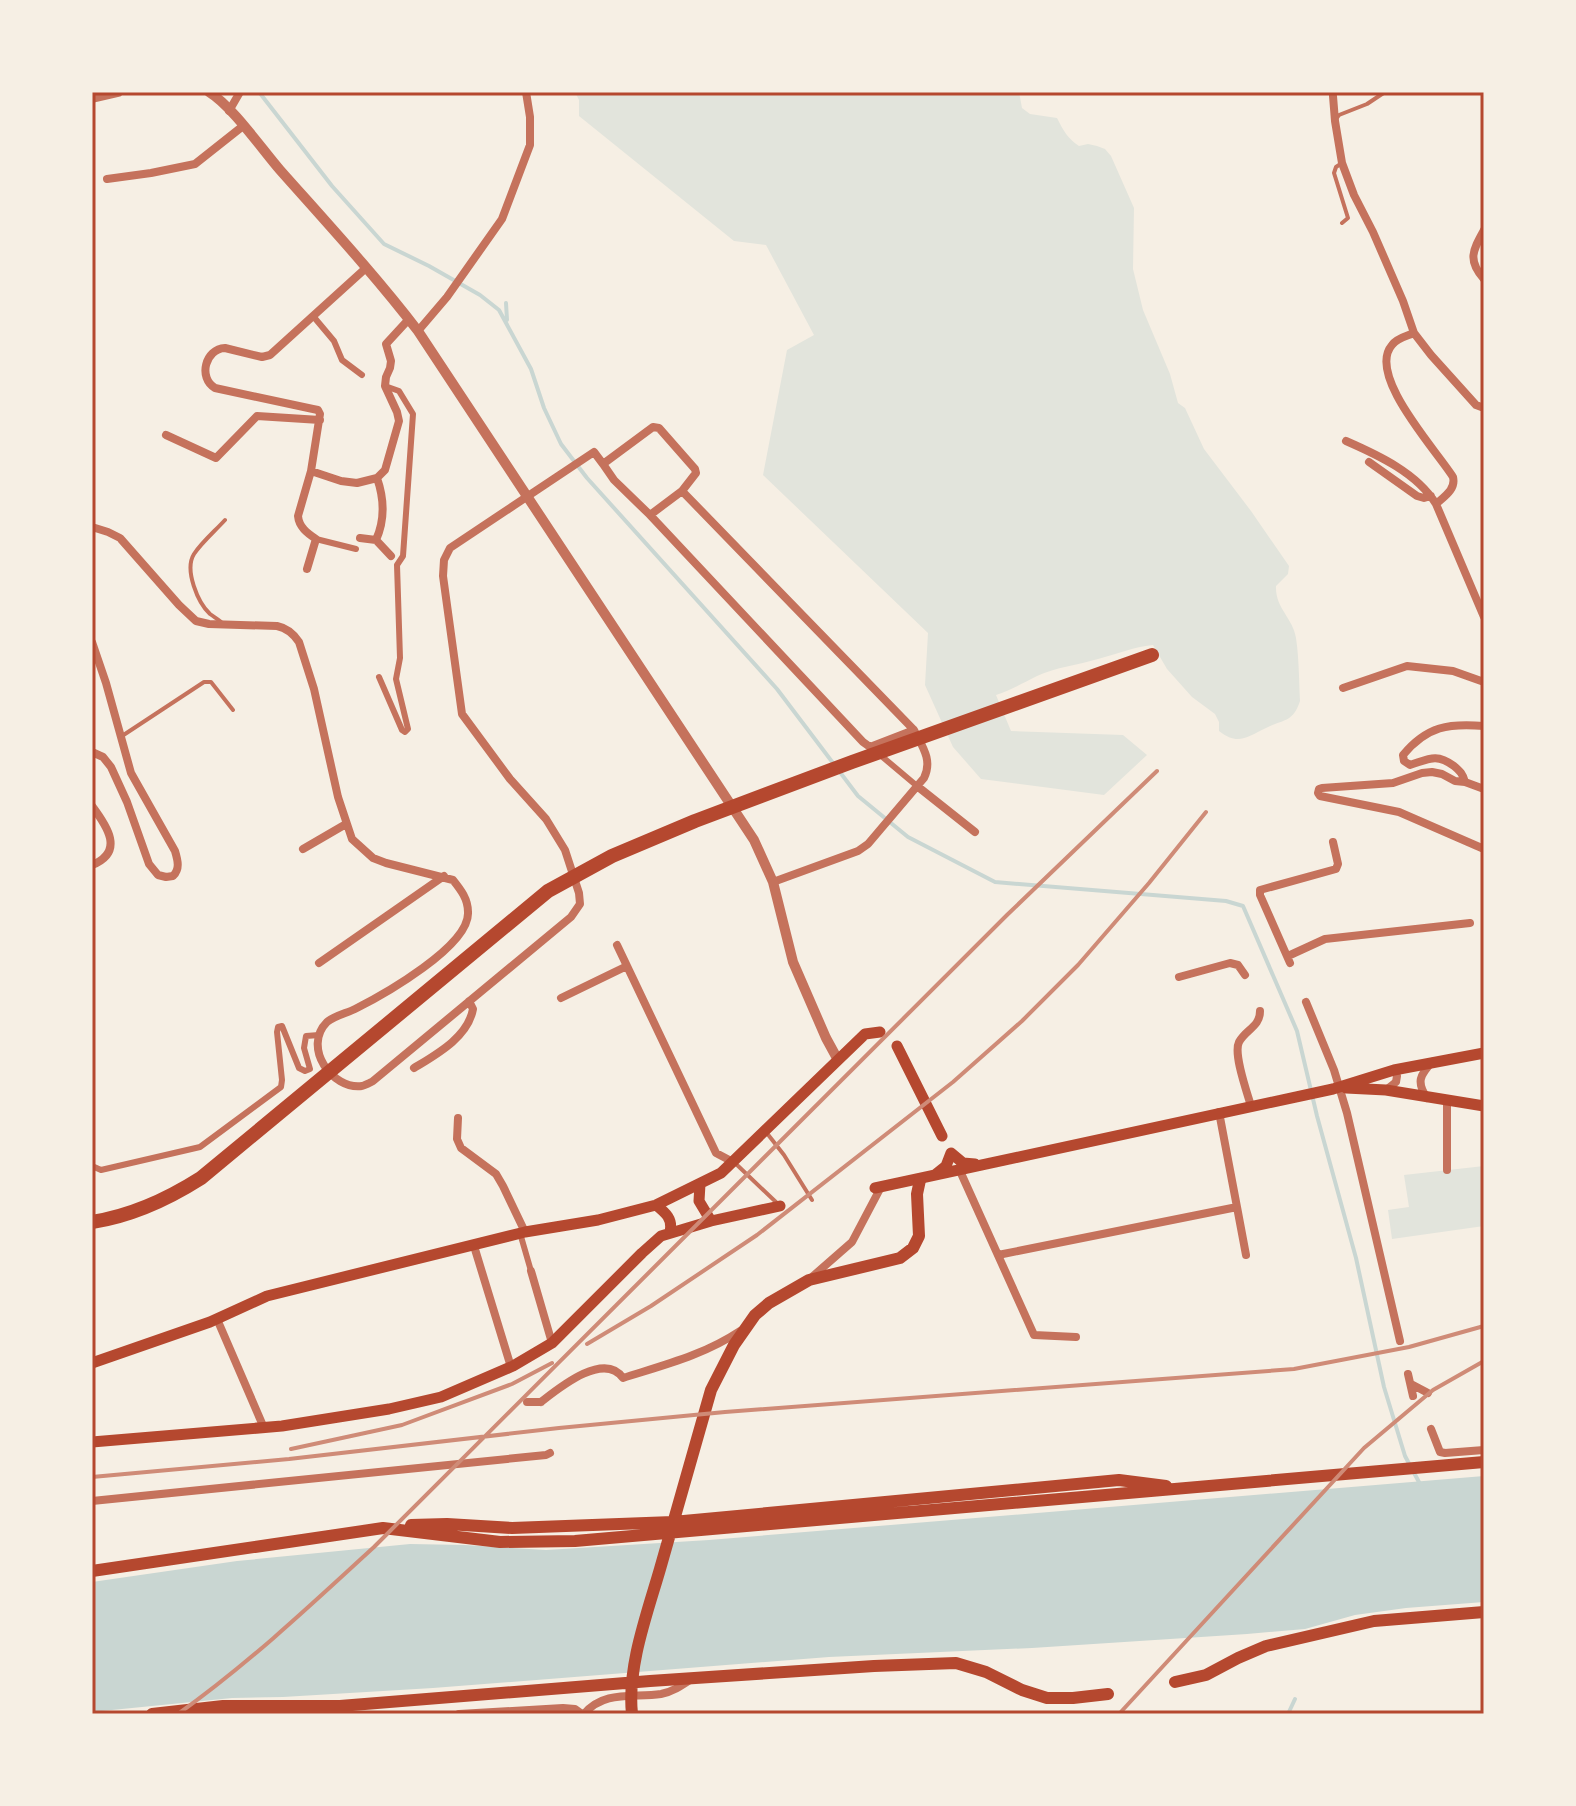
<svg xmlns="http://www.w3.org/2000/svg" width="1576" height="1806" viewBox="0 0 1576 1806" font-family="'PT Sans',sans-serif">
  <style>
    .green { fill: #e2e4dc }
    .water { fill: #c9d6d2 }
    .lines { fill: none; stroke-linecap: round; stroke-linejoin: round }
    .stream { stroke: #c9d6d2; stroke-width: 4 }
    .service { stroke: #c5725c; stroke-width: 4 }
    .pedestrian { stroke: #c5725c; stroke-width: 6 }
    .minor { stroke: #c5725c; stroke-width: 8 }
    .tertiary { stroke: #c5725c; stroke-width: 10 }
    .secondary { stroke: #b5482f; stroke-width: 11 }
    .primary { stroke: #b5482f; stroke-width: 12 }
    .motorway { stroke: #b5482f; stroke-width: 14 }
    .rail { stroke: #cf8b77; stroke-width: 4 }
    .neatline { fill: none; stroke: #b5482f; stroke-width: 3 }
  </style>
  <rect width="100%" height="100%" fill="#f6efe4"/>
  <path class="green" d="M 575,92 L 1019,92 L 1022,108 L 1030,114 L 1057,118 C 1063,130 1068,139 1079,146 L 1088,144 L 1097,146 L 1105,149 L 1111,156 L 1134,208 L 1133,269 L 1143,310 L 1170,374 L 1178,403 L 1185,408 L 1204,449 L 1251,511 L 1289,566 L 1288,574 L 1276,586 C 1275,608 1293,618 1296,638 C 1299,658 1299,680 1300,701 C 1293,723 1283,719 1266,728 C 1247,737 1238,746 1219,731 L 1219,722 L 1215,714 L 1192,697 L 1167,669 L 1153,645 C 1133,647 1117,654 1098,659 C 1078,665 1056,667 1037,676 C 1023,683 1011,690 996,695 L 1011,731 L 1123,735 L 1147,755 L 1104,795 L 981,779 L 953,747 L 925,685 L 928,633 L 763,475 L 787,350 L 814,335 L 766,245 L 734,241 L 579,116 L 579,100 Z
    M 1484,1166 L 1484,1226 L 1392,1239 L 1388,1210 L 1409,1207 L 1404,1175 Z"/>
  <path class="water" d="M 1484,1476 L 1484,1602 L 1406,1608 L 1355,1615 L 1305,1629 L 1247,1634 L 1032,1648 L 829,1657 L 433,1688 L 283,1697 L 232,1698 L 92,1712 L 92,1582 L 237,1561 L 410,1544 L 465,1545 L 546,1550 L 709,1540 Z"/>
  <g class="lines">
    <path class="stream" d="M 259,92 L 332,186 L 384,244 L 429,266 L 480,295 L 499,310 L 531,369 L 544,408 L 561,444 L 587,478 L 777,689 L 858,796 L 908,837 L 995,882 L 1226,901 L 1243,906 L 1297,1031 L 1317,1116 L 1356,1258 L 1384,1387 L 1405,1456 L 1420,1484
      M 506,303 L 507,320
      M 1288,1714 L 1295,1699"/>
    <path class="service" d="M 1336,119 L 1339,115 L 1367,104 L 1385,92
      M 1342,163 L 1336,167 L 1334,173 L 1348,218 L 1342,223
      M 221,622 C 218,619 214,617 210,614 C 198,603 184,570 194,554 C 202,542 215,531 225,520
      M 122,736 L 204,682 L 211,682 L 233,710
      M 766,1132 L 784,1155 L 812,1200
      M 735,1163 L 778,1204"/>
    <path class="pedestrian" d="M 313,316 L 334,341 L 342,360 L 362,375
      M 316,539 L 356,549
      M 379,677 L 402,730 L 405,732 L 408,729 L 396,679 L 400,658 L 397,565 L 403,556 L 413,414 L 399,391 L 385,386
      M 879,754 L 917,786
      M 92,1166 L 101,1170 L 200,1147 L 281,1087 L 282,1080 L 277,1032 L 278,1027 L 282,1026 L 299,1068 L 305,1071 L 310,1069 L 304,1048 L 306,1036 L 319,1035
      M 520,1233 L 531,1271"/>
    <path class="minor" d="M 1333,96 L 1335,121 L 1342,163 L 1354,195 L 1373,232 L 1403,301 L 1414,333 L 1431,355 L 1476,405 L 1484,408
      M 229,111 L 240,92
      M 107,179 L 151,173 L 195,164 L 243,126
      M 1484,230 C 1473,250 1467,260 1484,279
      M 418,331 L 447,297 L 502,219 L 530,145 L 530,117 L 526,92
      M 1414,333 C 1407,336 1397,338 1392,345 C 1366,375 1437,451 1453,477 C 1456,489 1445,496 1436,504
      M 166,435 L 216,458 L 257,416 L 320,420
      M 1346,441 C 1378,455 1417,473 1436,504 L 1484,617
      M 1369,462 L 1417,496 L 1424,498 L 1431,496
      M 603,464 L 614,480 L 650,515 L 863,742 L 870,747 L 914,730
      M 311,471 L 341,481 L 357,483 L 377,478 L 385,470 L 399,421 L 397,412 L 385,386 L 386,377 L 390,368 L 391,361 L 386,344 L 409,319
      M 377,478 C 384,498 385,520 376,540 L 391,556
      M 650,515 L 682,491
      M 92,527 L 108,532 L 120,538 L 179,605 L 196,621 L 209,624 L 277,626 C 287,628 293,633 299,642 L 314,689 L 338,797 L 352,839 L 373,858 L 386,863 L 453,880 C 461,890 468,899 468,912 C 470,946 383,995 355,1009 C 347,1013 334,1016 327,1022 C 302,1047 332,1090 362,1086 C 363,1086 372,1082 373,1081 L 571,917 L 580,904 L 579,893 L 565,850 L 546,819 L 510,779 L 462,714 L 443,576 L 444,560 L 450,548 L 594,452 L 603,464 L 653,427 L 659,428 L 695,469 L 696,473 L 682,491 L 914,730 C 922,746 933,760 924,778 L 868,844 L 858,851 L 773,882
      M 360,538 L 376,540
      M 307,569 L 316,539 C 307,533 299,527 298,516 L 311,471 L 320,414 L 318,410 L 313,409 L 215,388 C 198,378 205,349 225,348 L 262,357 L 270,355 L 366,268
      M 92,642 L 106,683 L 131,773 L 175,851 C 178,861 180,869 173,876 L 166,877 L 158,875 L 149,864 L 127,802 L 111,767 L 103,757 L 92,752
      M 1343,688 L 1407,666 L 1453,671 L 1484,682
      M 1465,782 C 1463,774 1460,771 1454,766 C 1436,753 1429,759 1410,765 L 1404,761 L 1403,755 C 1427,726 1449,723 1484,726
      M 917,786 L 975,832
      M 1484,789 L 1465,782 L 1455,781 L 1442,774 L 1432,772 L 1422,773 L 1393,783 L 1322,788 L 1319,789 L 1318,793 L 1320,796 L 1399,812 L 1484,849
      M 92,806 C 107,826 125,852 92,865
      M 303,849 L 346,824
      M 617,945 L 716,1153 L 733,1162
      M 1288,956 L 1325,939 L 1470,923
      M 319,963 L 444,876
      M 1290,963 L 1260,895 L 1260,890 L 1336,869 L 1338,864 L 1333,842
      M 1179,977 L 1230,963 L 1238,965 L 1245,975
      M 561,998 L 627,966
      M 1306,1002 L 1334,1070 L 1347,1113 L 1400,1341
      M 414,1068 C 437,1054 468,1037 473,1009 L 469,1001
      M 1386,1090 L 1396,1082 L 1397,1076 L 1394,1070
      M 1427,1098 C 1416,1082 1420,1075 1432,1062
      M 1447,1100 L 1447,1170
      M 1251,1106 C 1247,1092 1233,1054 1239,1042 C 1246,1029 1260,1027 1260,1011
      M 458,1118 L 457,1139 L 461,1148 L 496,1174 L 503,1186 L 525,1232
      M 960,1171 L 1034,1335 L 1076,1337
      M 1237,1207 L 1246,1255
      M 474,1246 L 511,1367
      M 998,1255 L 1237,1207 L 1219,1112
      M 531,1271 L 552,1343
      M 812,1277 L 852,1242 L 881,1187
      M 217,1319 L 264,1428
      M 1408,1374 L 1413,1396
      M 1411,1384 L 1428,1393
      M 527,1402 L 541,1402
      M 541,1402 C 559,1388 604,1351 623,1378 C 664,1365 704,1355 740,1331
      M 1431,1429 L 1440,1452 L 1445,1453 L 1484,1450
      M 92,1501 L 546,1455 L 550,1453
      M 459,1714 L 563,1708 L 575,1709 L 582,1714
      M 584,1714 C 604,1690 633,1698 661,1694 C 672,1692 681,1686 690,1680"/>
    <path class="tertiary" d="M 209,92 C 232,106 261,148 280,170 C 327,223 375,275 418,331 L 754,840 L 773,882 L 793,962 L 826,1038 L 838,1060
      M 92,98 L 118,92"/>
    <path class="secondary" d="M 897,1046 L 942,1136
      M 1346,1088 L 1386,1090 L 1484,1106
      M 936,1174 L 946,1166 L 951,1153 L 963,1163 L 975,1164
      M 700,1184 L 699,1201 L 711,1221
      M 875,1188 L 1333,1089 L 1394,1070 L 1484,1053
      M 656,1205 C 666,1213 673,1219 670,1232
      M 92,1363 L 210,1322 L 267,1296 L 525,1232 L 598,1220 L 656,1205 L 721,1173 L 865,1034 L 880,1032
      M 92,1442 L 282,1426 L 389,1409 L 441,1397 L 513,1366 L 552,1343 L 642,1253 L 661,1236 L 711,1221 L 780,1206"/>
    <path class="primary" d="M 411,1525 L 447,1524 L 512,1528 L 673,1522 L 1119,1480 L 1166,1486
      M 92,1571 L 383,1528 L 500,1542 L 575,1541 L 1484,1462
      M 1175,1682 L 1206,1675 L 1238,1658 L 1266,1646 L 1374,1621 L 1484,1612
      M 152,1714 L 223,1706 L 340,1706 L 650,1681 L 874,1666 L 956,1663 L 986,1672 L 1022,1690 L 1047,1698 L 1073,1698 L 1108,1694
      M 632,1714 C 627,1667 647,1614 660,1569 C 677,1509 694,1450 711,1390 L 734,1345 L 755,1315 L 769,1303 L 809,1280 L 900,1258 L 913,1248 L 919,1236 L 917,1194 L 920,1180"/>
    <path class="motorway" d="M 92,1222 C 131,1216 168,1199 201,1178 L 548,891 L 612,856 L 695,821 L 852,762 L 1152,655"/>
    <path class="rail" d="M 587,1344 L 651,1306 L 757,1235 L 953,1082 L 1022,1021 L 1078,965 L 1149,883 L 1206,812
      M 291,1449 L 402,1425 L 512,1384 L 552,1363
      M 92,1477 L 289,1459 L 559,1428 L 725,1412 L 1294,1369 L 1409,1347 L 1484,1326
      M 178,1714 C 248,1664 311,1605 374,1547 L 1007,915 L 1157,771
      M 1119,1714 L 1364,1448 L 1433,1390 L 1484,1361"/>
  </g>
  <rect width="1576" height="1806" fill="none" stroke="#f6efe4" stroke-width="188"/>
  <rect x="94" y="94" width="1388" height="1618" class="neatline"/>
</svg>
